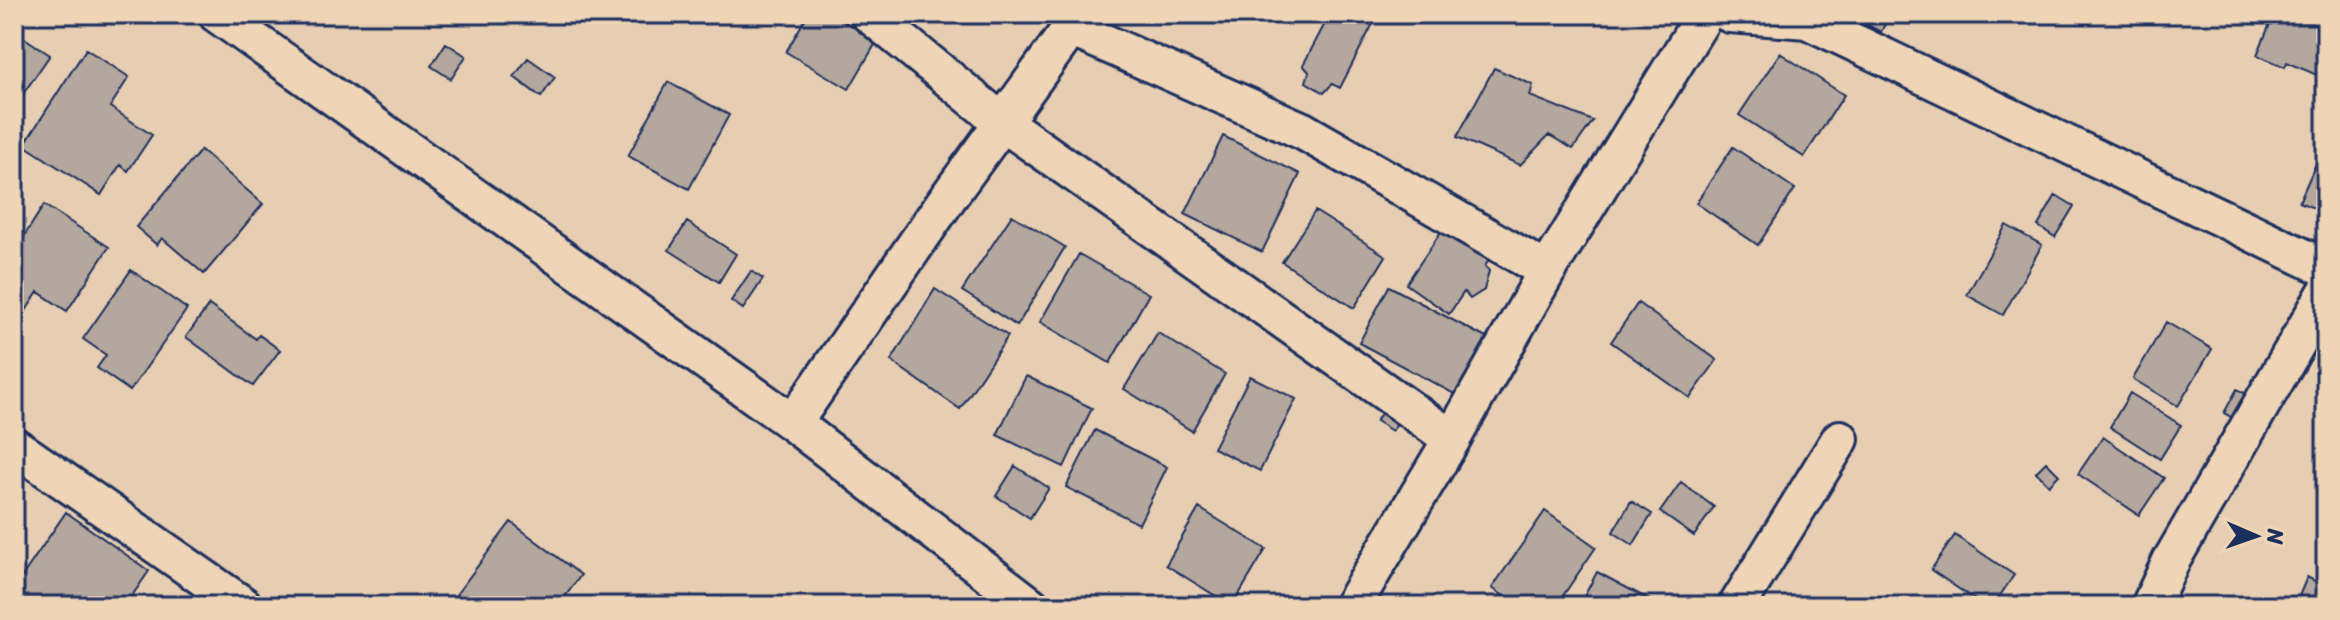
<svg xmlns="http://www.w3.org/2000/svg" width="2340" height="620" viewBox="0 0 2340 620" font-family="Sriracha,sans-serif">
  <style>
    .building { fill: #b4a79d; stroke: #1b2f5e; stroke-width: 2 }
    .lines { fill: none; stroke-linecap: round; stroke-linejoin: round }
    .minor-casing { stroke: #1b2f5e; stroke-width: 42 }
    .minor { stroke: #efd5b6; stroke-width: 36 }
  </style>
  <rect width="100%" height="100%" fill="#e7ceb2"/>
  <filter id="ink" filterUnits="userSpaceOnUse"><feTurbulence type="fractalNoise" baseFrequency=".0125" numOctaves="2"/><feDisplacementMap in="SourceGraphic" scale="16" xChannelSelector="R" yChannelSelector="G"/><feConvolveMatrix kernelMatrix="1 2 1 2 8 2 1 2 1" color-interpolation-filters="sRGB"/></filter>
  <g filter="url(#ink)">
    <path class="building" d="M 808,14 L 831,14 L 877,41 L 849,89 L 786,52 Z
      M 1330,14 L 1378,14 L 1340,88 L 1332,84 L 1324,93 L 1306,82 L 1309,72 L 1303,65 Z
      M 1867,14 L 1890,14 L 1881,32 L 1862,22 Z
      M 2274,14 L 2326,14 L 2326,79 L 2287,62 L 2285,67 L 2257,55 Z
      M 17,33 L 50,55 L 14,107 L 14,37 Z
      M 446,43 L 466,56 L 451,79 L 431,66 Z
      M 86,49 L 129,77 L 110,107 L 152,135 L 128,171 L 120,165 L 101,195 L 24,145 Z
      M 1780,53 L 1844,95 L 1804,157 L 1739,115 Z
      M 528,58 L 555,77 L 541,97 L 514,77 Z
      M 1494,68 L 1533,85 L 1530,96 L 1593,121 L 1573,149 L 1549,135 L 1520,165 L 1457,137 Z
      M 668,82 L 729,115 L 689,189 L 628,156 Z
      M 1223,136 L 1300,174 L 1262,252 L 1185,214 Z
      M 2326,141 L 2326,213 L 2299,202 Z
      M 1733,147 L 1795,189 L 1758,245 L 1696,203 Z
      M 201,150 L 263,204 L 204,274 L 162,238 L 157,245 L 136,227 Z
      M 2056,195 L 2074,206 L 2055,237 L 2038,226 Z
      M 44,205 L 109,247 L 67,311 L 38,292 L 22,317 L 14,311 L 14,252 Z
      M 1315,211 L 1386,256 L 1354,308 L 1282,262 Z
      M 1012,215 L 1065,247 L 1017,326 L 962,291 Z
      M 1449,220 L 1494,253 L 1485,266 L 1489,271 L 1484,290 L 1470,299 L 1464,292 L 1449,314 L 1406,284 Z
      M 687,222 L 736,254 L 719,282 L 669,250 Z
      M 2006,225 L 2042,245 L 2003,315 L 1967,295 Z
      M 1079,254 L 1149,294 L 1110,363 L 1040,322 Z
      M 131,270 L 187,309 L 130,391 L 97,368 L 106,355 L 83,339 Z
      M 751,271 L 763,279 L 743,309 L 731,301 Z
      M 1389,286 L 1488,339 L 1458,396 L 1359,343 Z
      M 935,289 L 1008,336 L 960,409 L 891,361 Z
      M 1638,303 L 1717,360 L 1690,398 L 1611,342 Z
      M 209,305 L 256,339 L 259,335 L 280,350 L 253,386 L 186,337 Z
      M 2166,322 L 2212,349 L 2178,406 L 2133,379 Z
      M 1158,333 L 1225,374 L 1192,431 L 1124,389 Z
      M 1026,376 L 1092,408 L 1064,467 L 997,435 Z
      M 1250,376 L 1296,399 L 1260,471 L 1213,448 Z
      M 2237,389 L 2255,399 L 2242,423 L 2224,413 Z
      M 2130,393 L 2181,425 L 2160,459 L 2110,427 Z
      M 1384,409 L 1400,420 L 1392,431 L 1376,421 Z
      M 1095,430 L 1167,467 L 1139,524 L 1066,487 Z
      M 2103,437 L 2164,478 L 2139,515 L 2078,474 Z
      M 2046,462 L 2059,475 L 2049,485 L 2036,472 Z
      M 1015,466 L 1049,488 L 1030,518 L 996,496 Z
      M 1681,482 L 1714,507 L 1694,536 L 1660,512 Z
      M 1631,501 L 1652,514 L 1633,545 L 1613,532 Z
      M 1199,508 L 1266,549 L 1232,606 L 1166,565 Z
      M 1545,511 L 1596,547 L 1556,606 L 1518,606 L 1492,588 Z
      M 66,512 L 149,571 L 125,606 L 14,606 L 14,588 Z
      M 511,522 L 581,575 L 558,606 L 452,606 L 449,604 Z
      M 1955,535 L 2014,575 L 1993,606 L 1984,606 L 1931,570 Z
      M 1597,572 L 1661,606 L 1579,606 Z
      M 2307,577 L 2326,587 L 2326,606 L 2295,606 Z"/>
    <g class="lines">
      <defs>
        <path id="minor" d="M 217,14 L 793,423 L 1031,606
          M 869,14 L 1002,122 L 1452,439
          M 1730,14 L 1807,20 L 2326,268
          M 1071,28 L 1303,131 L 1547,271
          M 793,423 L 947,199 L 1081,14
          M 14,446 L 244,606
          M 1352,606 L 1452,439 L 1547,271 L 1705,14
          M 1737,606 L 1840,439
          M 2150,606 L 2171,561 L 2326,293"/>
      </defs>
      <use href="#minor" class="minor-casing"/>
      <use href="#minor" class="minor"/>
    </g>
  </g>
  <rect width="2340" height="620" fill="none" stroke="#efd5b6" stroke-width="48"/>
  <rect x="24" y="24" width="2292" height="572" fill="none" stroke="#1b2f5e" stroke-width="3" filter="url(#ink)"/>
  <g transform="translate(2256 536) rotate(92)" stroke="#efd5b6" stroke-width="6" paint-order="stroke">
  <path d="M0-6L14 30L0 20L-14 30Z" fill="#1b2f5e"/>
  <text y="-12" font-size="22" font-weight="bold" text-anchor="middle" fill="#1b2f5e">N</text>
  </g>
</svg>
